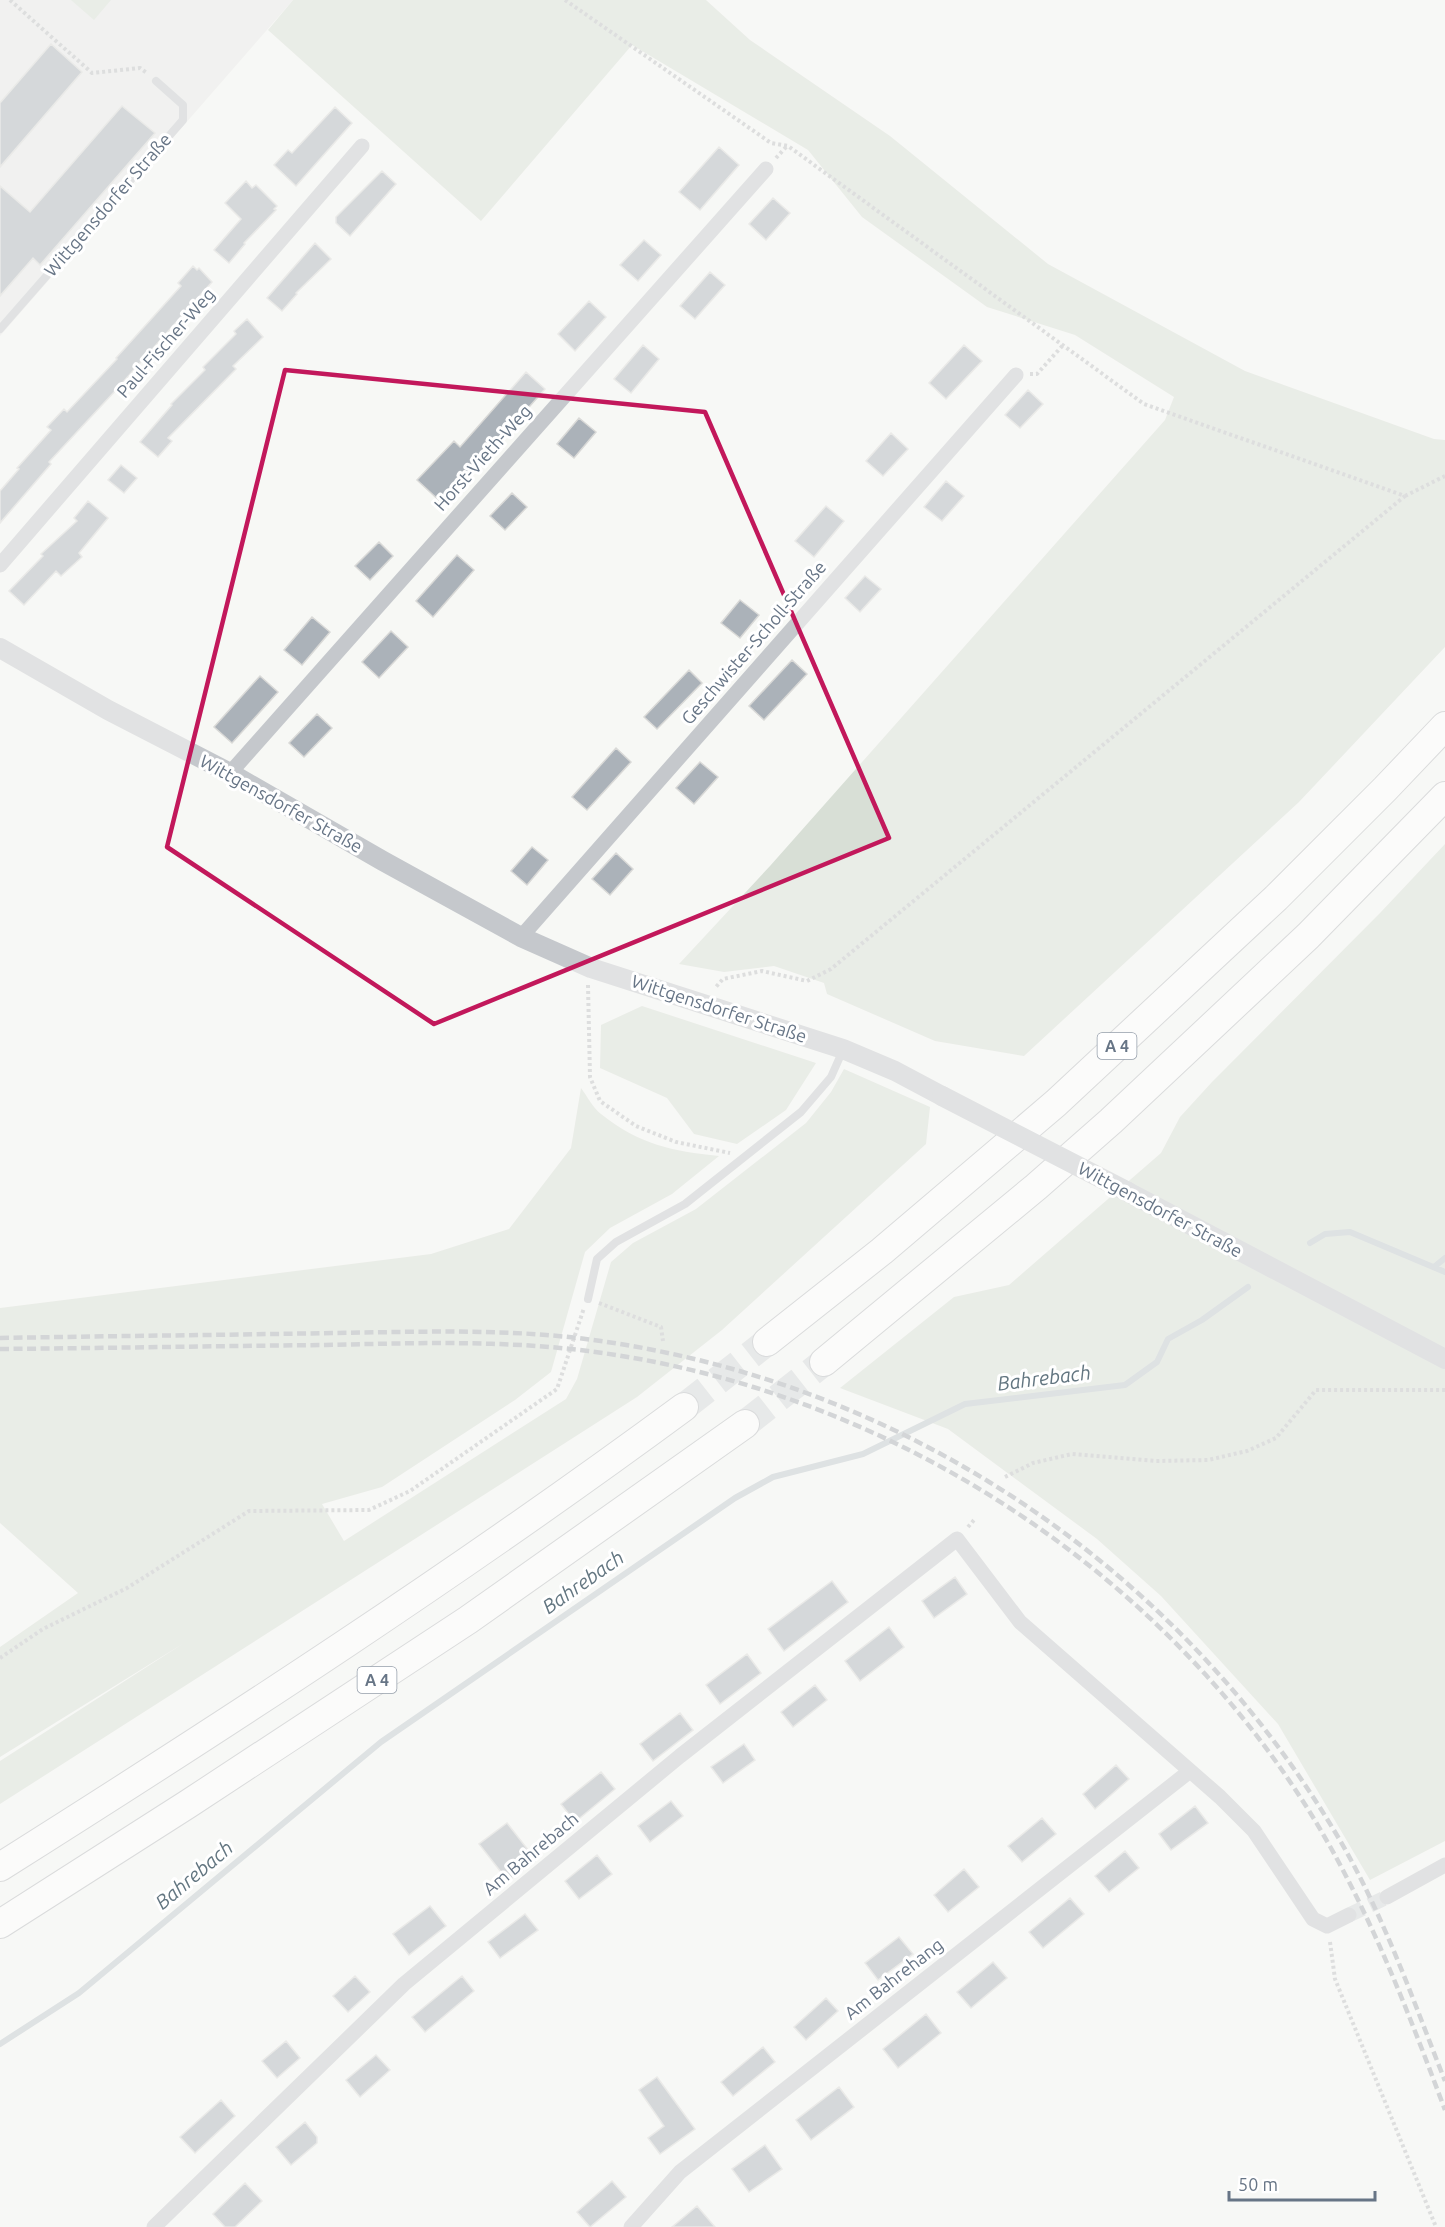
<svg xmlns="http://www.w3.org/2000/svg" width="1445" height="2227" viewBox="0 0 1445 2227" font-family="Ubuntu,sans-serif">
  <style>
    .built { fill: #e8e9e8 }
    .green { fill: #d8dfd6 }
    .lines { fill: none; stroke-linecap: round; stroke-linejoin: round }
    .stream { stroke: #bec7cc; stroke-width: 6 }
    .building { fill: #abb2b9; stroke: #d9d9d7; stroke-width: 1.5 }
    .minor-tunnel { stroke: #d3d7d9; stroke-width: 15; stroke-dasharray: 15 8; stroke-linecap: butt }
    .motorway-tunnel { stroke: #d3d7d9; stroke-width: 28; stroke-dasharray: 28 14; stroke-linecap: butt }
    .motorway-casing { stroke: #b6b9bd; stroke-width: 30 }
    .path { stroke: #bdbfc2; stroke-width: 4; stroke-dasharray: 3 3; stroke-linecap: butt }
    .service { stroke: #c5c8cc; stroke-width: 8 }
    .minor { stroke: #c5c8cc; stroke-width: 15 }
    .tertiary { stroke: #c5c8cc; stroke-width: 20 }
    .motorway { stroke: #fff; stroke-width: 28 }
    .rail { stroke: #a6abb1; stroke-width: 4.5; stroke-dasharray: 9 4.5; stroke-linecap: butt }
    .tertiary-bridge { stroke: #c5c8cc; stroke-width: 20 }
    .marked { fill: none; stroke: #c2185b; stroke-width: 4.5; stroke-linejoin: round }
    .labels { text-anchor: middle; stroke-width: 6; stroke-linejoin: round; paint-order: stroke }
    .shield { fill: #fff; stroke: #959eaa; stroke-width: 1.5 }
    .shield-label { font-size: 16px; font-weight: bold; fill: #677586 }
    .street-label { font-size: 18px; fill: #677586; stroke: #fff }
    .water-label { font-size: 20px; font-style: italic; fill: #637681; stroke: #fff }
  </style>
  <rect width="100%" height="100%" fill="#f7f8f5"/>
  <path class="built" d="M 0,0 L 293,0 L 0,336 Z"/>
  <path class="green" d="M 71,0 L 111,0 L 94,20 Z
    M 293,0 L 706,0 L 750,40 L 890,136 L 1048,264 L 1245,371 L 1434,439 L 1445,440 L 1445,647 L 1299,802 L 1024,1056 L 935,1041 L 827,994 L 824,983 L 774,966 L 724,972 L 679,964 L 770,866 L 1165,420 L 1174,397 L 1075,335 L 987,307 L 862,217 L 808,150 L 632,45 L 481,221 L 268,30 Z
    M 1445,844 L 1445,1841 L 1370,1880 L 1278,1724 L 1161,1596 L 1097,1539 L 948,1429 L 840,1388 L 954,1297 L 1009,1285 L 1161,1153 L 1180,1117 L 1212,1082 L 1380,913 Z
    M 642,1006 L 816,1063 L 786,1110 L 737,1144 L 694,1134 L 667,1098 L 600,1068 L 601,1025 Z
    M 844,1069 L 930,1107 L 926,1144 L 722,1330 L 637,1397 L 0,1804 L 0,1761 L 184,1643 L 0,1757 L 0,1647 L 78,1593 L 0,1523 L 0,1308 L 431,1254 L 509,1229 L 571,1148 L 581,1088 C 587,1096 593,1108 601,1114 C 640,1145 672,1151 719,1156 L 672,1194 L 610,1228 L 585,1252 L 551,1372 L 515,1400 L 382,1487 L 322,1504 L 344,1541 L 566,1399 L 577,1379 L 611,1262 L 633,1243 L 696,1209 L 806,1123 L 831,1092 Z"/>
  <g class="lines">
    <path class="stream" d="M 1310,1243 L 1325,1234 L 1350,1232 L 1445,1272
      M 1434,1267 L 1445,1258
      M 0,2044 L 79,1993 L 381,1742 L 735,1498 L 773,1477 L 863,1454 L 965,1404 L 1125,1385 L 1157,1362 L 1168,1339 L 1202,1320 L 1248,1287"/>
  </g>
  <path class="building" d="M 51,44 L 82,72 L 0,167 L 0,103 Z
    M 122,106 L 155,133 L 40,265 L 33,258 L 0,296 L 0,186 L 30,212 Z
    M 335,107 L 352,123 L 296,186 L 274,165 L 288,150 L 292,153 Z
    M 719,147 L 739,165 L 700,210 L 679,192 Z
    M 382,171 L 396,184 L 350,236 L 336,223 L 336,217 Z
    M 246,181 L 252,188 L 256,185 L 277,206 L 274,209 L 276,210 L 244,243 L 245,244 L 229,263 L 214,250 L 241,219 L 225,203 Z
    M 773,198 L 790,213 L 766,240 L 749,224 Z
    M 644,240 L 661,255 L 638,281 L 620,265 Z
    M 315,243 L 331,259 L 296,293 L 297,294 L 282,311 L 267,298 Z
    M 193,266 L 197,270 L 199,268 L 212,282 L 116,390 L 49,462 L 51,464 L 0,523 L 0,491 L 19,469 L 17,468 L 51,430 L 47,427 L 64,409 L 67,412 L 117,359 L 116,358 L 181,286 L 178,283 Z
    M 710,272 L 725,285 L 695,319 L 680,306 Z
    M 589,301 L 606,317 L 575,351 L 558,334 Z
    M 247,319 L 263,337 L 233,366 L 236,369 L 168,438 L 172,441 L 158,457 L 140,442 L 172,405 L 171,404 L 205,370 L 203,367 L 236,334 L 234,331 Z
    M 643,345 L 659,359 L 631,393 L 614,379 Z
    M 964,345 L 982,361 L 946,399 L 929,383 Z
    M 526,372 L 545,389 L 443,504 L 417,480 L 454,441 L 460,447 Z
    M 1028,390 L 1043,404 L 1020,428 L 1005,415 Z
    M 579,418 L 596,432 L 574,458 L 557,444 Z
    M 891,433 L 908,449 L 883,476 L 866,461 Z
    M 121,465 L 137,478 L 124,493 L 108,480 Z
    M 946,481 L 964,496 L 942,521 L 924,507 Z
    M 512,493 L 527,507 L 505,530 L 490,516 Z
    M 88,501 L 108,518 L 79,553 L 82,557 L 61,576 L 56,571 L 24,605 L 9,591 L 43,556 L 41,554 L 77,521 L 74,518 Z
    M 826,506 L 844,521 L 814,557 L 795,541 Z
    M 379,542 L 393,556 L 370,580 L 355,566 Z
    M 457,555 L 474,570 L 433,617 L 416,601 Z
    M 865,576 L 881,589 L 860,612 L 845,598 Z
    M 740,600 L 759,615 L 740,638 L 721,623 Z
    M 312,617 L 330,632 L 302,665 L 284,650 Z
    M 391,631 L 408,647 L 379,678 L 362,662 Z
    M 792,660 L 807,674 L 764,720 L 749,706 Z
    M 689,670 L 702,683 L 657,729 L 644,717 Z
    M 260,676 L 278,692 L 232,743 L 214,727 Z
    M 317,714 L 332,728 L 304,757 L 289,743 Z
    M 616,748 L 631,762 L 587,810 L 572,797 Z
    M 700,762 L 718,777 L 694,804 L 676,788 Z
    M 532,847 L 548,860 L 527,885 L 511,871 Z
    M 616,853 L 633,869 L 610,895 L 592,879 Z
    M 955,1577 L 967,1594 L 934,1618 L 922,1601 Z
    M 832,1581 L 848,1602 L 784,1651 L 768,1629 Z
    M 889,1627 L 904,1647 L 860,1681 L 845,1661 Z
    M 747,1654 L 761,1673 L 720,1704 L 706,1685 Z
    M 815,1685 L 827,1700 L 793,1727 L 781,1712 Z
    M 680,1713 L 693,1730 L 653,1761 L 640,1744 Z
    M 744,1744 L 755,1760 L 723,1783 L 711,1767 Z
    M 1116,1765 L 1129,1779 L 1095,1809 L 1083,1794 Z
    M 601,1772 L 615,1789 L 575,1822 L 561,1804 Z
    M 671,1801 L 683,1816 L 650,1842 L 638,1826 Z
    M 1195,1806 L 1208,1823 L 1171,1850 L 1159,1834 Z
    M 1042,1818 L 1056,1834 L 1022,1862 L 1008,1846 Z
    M 507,1823 L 536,1860 L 508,1881 L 479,1844 Z
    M 1125,1851 L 1139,1868 L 1109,1892 L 1095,1876 Z
    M 597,1855 L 612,1874 L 579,1899 L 565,1881 Z
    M 964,1869 L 979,1887 L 948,1912 L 934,1895 Z
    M 1070,1898 L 1084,1914 L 1043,1948 L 1029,1932 Z
    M 430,1906 L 446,1926 L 409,1955 L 393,1934 Z
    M 525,1914 L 538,1930 L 500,1958 L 488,1942 Z
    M 899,1937 L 913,1954 L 878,1980 L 865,1963 Z
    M 993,1962 L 1007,1978 L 971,2008 L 957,1992 Z
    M 355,1976 L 370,1992 L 348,2012 L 333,1996 Z
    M 462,1976 L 474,1991 L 425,2032 L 412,2017 Z
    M 826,1998 L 838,2011 L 806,2040 L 794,2027 Z
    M 926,2014 L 941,2033 L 898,2068 L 883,2049 Z
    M 286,2041 L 300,2058 L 277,2078 L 262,2061 Z
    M 763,2047 L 775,2062 L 733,2096 L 721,2082 Z
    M 376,2055 L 390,2070 L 360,2097 L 346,2080 Z
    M 657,2077 L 695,2129 L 660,2154 L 648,2138 L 664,2126 L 639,2090 Z
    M 839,2087 L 854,2107 L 811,2140 L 796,2120 Z
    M 221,2100 L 235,2116 L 195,2153 L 180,2137 Z
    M 305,2122 L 317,2137 L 317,2143 L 291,2165 L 276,2147 Z
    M 765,2145 L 782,2169 L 749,2192 L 732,2169 Z
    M 612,2181 L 626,2197 L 590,2227 L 577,2212 Z
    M 245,2183 L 262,2201 L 235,2227 L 225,2227 L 213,2214 Z
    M 697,2206 L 715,2227 L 672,2227 Z"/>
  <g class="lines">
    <path class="minor-tunnel" d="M 1349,1915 L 1387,1897"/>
    <path class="motorway-tunnel" d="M 684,1407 L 767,1342
      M 745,1424 L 824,1362"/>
    <defs>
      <path id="motorway" d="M 767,1342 L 882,1251 L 1056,1103 L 1276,898 L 1385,789 L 1445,726
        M 824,1362 L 1036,1187 L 1111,1121 L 1308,936 L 1445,796
        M 0,1867 C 233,1720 463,1570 684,1407
        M 0,1924 L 188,1804 L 468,1620 L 745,1424"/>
    </defs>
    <use href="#motorway" class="motorway-casing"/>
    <path class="path" d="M 10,0 L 92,73 L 140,68 L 147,73
      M 565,0 L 771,143 L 788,146 L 1144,404 L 1405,496 L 831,969 L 807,981 L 762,971 L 723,979 L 715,988
      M 776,158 L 787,146
      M 1030,374 L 1037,374 L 1064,344
      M 1405,496 L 1445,476
      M 588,985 L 590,1077 L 600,1101 L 636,1126 L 676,1142 L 730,1153
      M 599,1303 L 661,1327 L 663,1341
      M 1005,1477 L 1033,1463 L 1072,1454 L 1156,1461 L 1208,1460 L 1247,1451 L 1276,1438 L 1316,1390 L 1445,1390
      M 968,1527 L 974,1520
      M 0,1658 L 43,1629 L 127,1588 L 249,1511 L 369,1510 L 410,1491 L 557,1389 L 584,1308
      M 1330,1942 L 1335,1979 L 1436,2227"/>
    <path class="service" d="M 0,329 L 183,120 L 183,105 L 156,81
      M 588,1299 L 597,1259 L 616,1242 L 685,1204 L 801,1112 L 831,1077 L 843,1050"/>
    <path class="minor" d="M 0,565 L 362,146
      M 230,773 L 766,169
      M 521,937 L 1016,375
      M 1387,1897 L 1445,1865
      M 154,2227 L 404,1984 L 680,1756 L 957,1539 L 1020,1622 L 1220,1797 L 1254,1831 L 1313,1919 L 1327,1926 L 1349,1915
      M 631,2227 L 680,2172 L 1190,1771"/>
    <path class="tertiary" d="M 0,648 L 108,710 L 230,773 L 383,861 L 521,937 L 591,968 L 843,1049 L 895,1071 L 942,1096
      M 1128,1192 L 1445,1359"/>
    <use href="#motorway" class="motorway"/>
    <path class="rail" d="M 0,1338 C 111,1336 222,1335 332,1333 C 419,1332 506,1328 593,1340 C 899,1381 1172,1563 1332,1827 C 1381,1907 1411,1995 1445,2081
      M 0,1349 C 109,1348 217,1346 326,1345 C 413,1343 501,1340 588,1351 C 878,1388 1149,1559 1306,1806 C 1366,1901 1406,2006 1445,2110"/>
    <path class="tertiary-bridge" d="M 942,1096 L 1128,1192"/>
  </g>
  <path d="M0 0H1445V2227H0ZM 285,370 L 705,412 L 889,838 L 434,1024 L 167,847 Z" fill="#f7f8f5" fill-opacity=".55" fill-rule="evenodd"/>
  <path class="marked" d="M 285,370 L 705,412 L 889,838 L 434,1024 L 167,847 Z"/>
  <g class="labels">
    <g class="shield">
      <rect x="1097.5" y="1033" width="39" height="26" rx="4.5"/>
      <rect x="357.5" y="1667" width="39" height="26" rx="4.5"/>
    </g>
    <g class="shield-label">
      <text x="1117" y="1052">A 4</text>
      <text x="377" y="1686">A 4</text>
    </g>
    <g class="street-label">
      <text transform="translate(108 205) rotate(-49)" y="6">Wittgensdorfer Straße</text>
      <text transform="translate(166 343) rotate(-49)" y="6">Paul-Fischer-Weg</text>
      <text transform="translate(483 458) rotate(-48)" y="6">Horst-Vieth-Weg</text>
      <text transform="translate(754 643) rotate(-49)" y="6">Geschwister-Scholl-Straße</text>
      <text transform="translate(281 804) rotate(29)" y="6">Wittgensdorfer Straße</text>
      <text transform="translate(719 1009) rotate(18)" y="6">Wittgensdorfer Straße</text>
      <text transform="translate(1160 1210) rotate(28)" y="6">Wittgensdorfer Straße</text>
      <text transform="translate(531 1854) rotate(-40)" y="6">Am Bahrebach</text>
      <text transform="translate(894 1979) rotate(-38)" y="6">Am Bahrehang</text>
    </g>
    <g class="water-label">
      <text transform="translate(1044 1378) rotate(-7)" y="7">Bahrebach</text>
      <text transform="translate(583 1582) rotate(-35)" y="7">Bahrebach</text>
      <text transform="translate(194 1875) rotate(-40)" y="7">Bahrebach</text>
    </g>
  </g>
  <path d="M1229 2191v9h146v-9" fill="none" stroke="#677586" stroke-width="3"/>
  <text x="1238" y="2191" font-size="18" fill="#677586" stroke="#ffffff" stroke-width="4.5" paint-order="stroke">50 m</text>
</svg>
